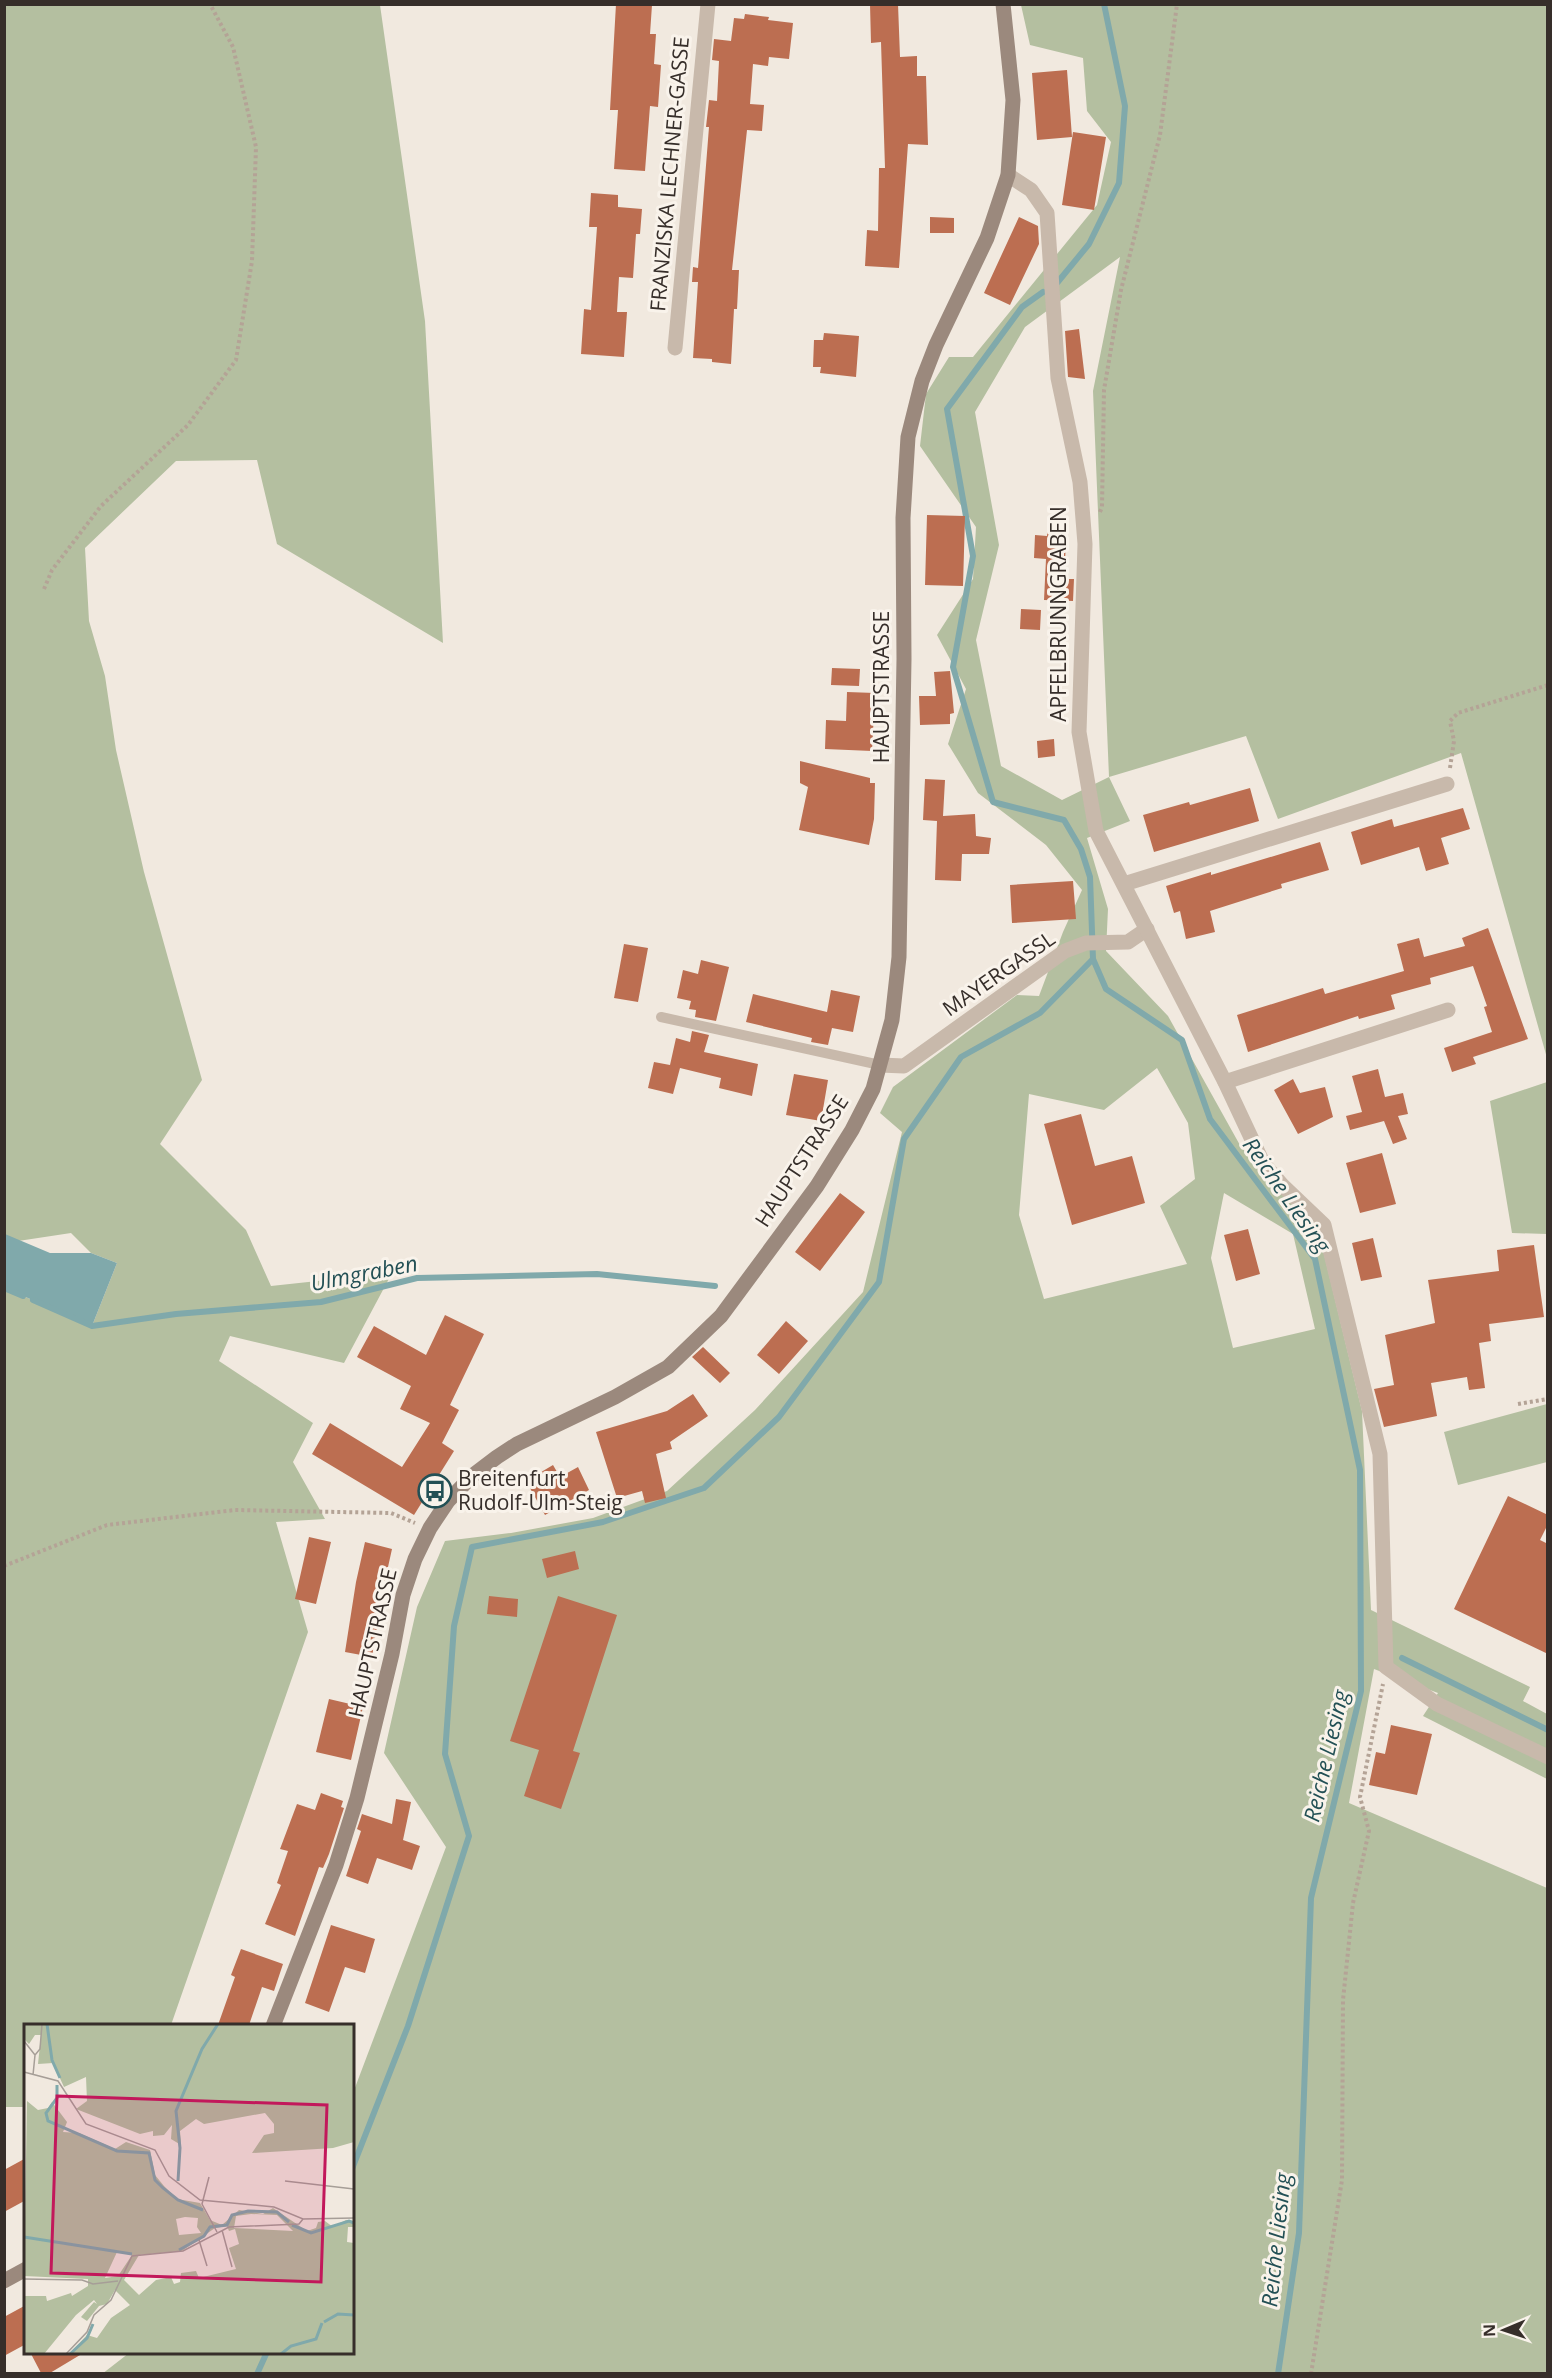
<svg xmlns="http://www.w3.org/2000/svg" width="1552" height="2378" viewBox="0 0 1552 2378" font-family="'Open Sans',sans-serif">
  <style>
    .green { fill: #b4bfa0; fill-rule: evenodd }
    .water { fill: #80a9ab }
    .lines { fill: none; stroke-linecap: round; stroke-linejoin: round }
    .stream { stroke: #80a9ab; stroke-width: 6 }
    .building { fill: #bc6e51 }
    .path { stroke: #b4a396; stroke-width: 4; stroke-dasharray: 3 3; stroke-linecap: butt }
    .service { stroke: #c8b9ab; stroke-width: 10 }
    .minor { stroke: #c8b9ab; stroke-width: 15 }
    .tertiary { stroke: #c8b9ab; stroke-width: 15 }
    .secondary { stroke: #9b897d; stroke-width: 15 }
    .labels { text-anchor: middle; stroke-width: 6; stroke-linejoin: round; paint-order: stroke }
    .street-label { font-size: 21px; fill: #362e2a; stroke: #f9f3eb }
    .poi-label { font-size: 21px; fill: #362e2a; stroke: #f9f3eb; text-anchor: start }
    .water-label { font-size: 22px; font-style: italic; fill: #235055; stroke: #f9f3eb }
    .inset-river { fill: none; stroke: #80a9ab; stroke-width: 3 }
    .inset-road { fill: none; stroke: #a69e97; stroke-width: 1.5 }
    .view { fill: #c2185b; fill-opacity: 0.15; stroke: #c2185b; stroke-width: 3 }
    .inset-edge { fill: none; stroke: #362e2a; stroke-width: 3 }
  </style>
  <rect width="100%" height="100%" fill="#f1e9df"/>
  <path class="green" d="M 5,5 L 380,5 L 425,321 L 443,643 L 277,544 L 257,460 L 176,461 L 85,548 L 89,621 L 105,676 L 116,750 L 144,872 L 202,1080 L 160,1144 L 246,1230 L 271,1286 L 392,1273 L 344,1363 L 230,1336 L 219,1361 L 313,1423 L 293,1462 L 325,1519 L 276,1522 L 308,1632 L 171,2025 L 26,2026 L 25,2107 L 4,2107 L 5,1288 L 92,1326 L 117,1263 L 91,1253 L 71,1233 L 5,1243 Z
    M 1021,5 L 1547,5 L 1547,1058 L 1461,753 L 1278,819 L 1246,736 L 1109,777 L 1130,821 L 1087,838 L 1108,909 L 1106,951 L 1168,1016 L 1241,1147 L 1318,1229 L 1362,1411 L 1371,1610 L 1530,1687 L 1523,1701 L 1547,1714 L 1547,1779 L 1423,1716 L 1438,1693 L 1374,1669 L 1349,1803 L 1547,1888 L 1547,2373 L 102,2374 L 129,2353 L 352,2352 L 353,2093 L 446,1847 L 384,1753 L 417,1607 L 445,1541 L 511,1533 L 593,1518 L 667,1491 L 755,1410 L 863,1292 L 902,1132 L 880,1113 L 893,1087 L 1017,995 L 1039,996 L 1063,932 L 1082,890 L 1046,845 L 978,793 L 948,744 L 966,689 L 937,635 L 973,579 L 976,527 L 920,446 L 926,394 L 949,357 L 973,357 L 1097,205 L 1111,142 L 1087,111 L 1083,58 L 1030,45 ZM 1120,257 L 1093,391 L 1109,777 L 1062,800 L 1001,766 L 976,640 L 999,545 L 975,412 L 1025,327 ZM 1157,1068 L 1188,1123 L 1195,1179 L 1160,1206 L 1187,1264 L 1044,1299 L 1019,1215 L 1029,1094 L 1104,1110 ZM 1224,1193 L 1293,1234 L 1315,1329 L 1233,1348 L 1211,1258 Z
    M 1547,1082 L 1547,1234 L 1512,1233 L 1490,1101 Z
    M 1547,1404 L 1547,1462 L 1458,1485 L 1444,1432 Z"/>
  <path class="water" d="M 5,1234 L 50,1253 L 91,1253 L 117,1263 L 92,1326 L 5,1288 Z"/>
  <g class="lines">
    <path class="stream" d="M 1057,283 L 1089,244 L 1119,183 L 1125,106 L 1104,4
      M 1043,292 L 1022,307 L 947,409 L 973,556 L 953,667 L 993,802 L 1064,820 L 1081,849 L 1090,877 L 1093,959 L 1106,989 L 1182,1040 L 1210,1119 L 1315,1259 L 1360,1470 L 1361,1691 L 1311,1898 L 1299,2233 L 1278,2374
      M 4,1288 L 23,1296
      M 33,1300 L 92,1326 L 176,1314 L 321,1302 L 417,1278 L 597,1274 L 715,1286
      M 1402,1658 L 1548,1730
      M 352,2169 L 408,2026 L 469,1836 L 445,1754 L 454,1626 L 472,1547 L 603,1522 L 704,1488 L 779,1417 L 879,1282 L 904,1139 L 961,1057 L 1040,1013 L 1093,959
      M 257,2374 L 267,2352"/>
  </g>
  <path class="building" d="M 616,4 L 652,5 L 650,34 L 656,34 L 654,64 L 661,65 L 658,107 L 650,106 L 645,171 L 614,169 L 618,110 L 610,110 Z
    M 870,4 L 898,4 L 900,57 L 917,56 L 917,76 L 926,76 L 928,145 L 908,144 L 899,268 L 865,266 L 867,230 L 878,231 L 879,168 L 885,168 L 881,42 L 871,43 Z
    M 745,14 L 769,17 L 768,20 L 793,23 L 789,59 L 769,57 L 768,66 L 753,64 L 750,104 L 764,105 L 762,131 L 747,130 L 732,270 L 739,270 L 737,309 L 734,309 L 731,364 L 712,362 L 712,359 L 693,358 L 698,282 L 692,282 L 693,267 L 698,268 L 709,127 L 706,127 L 709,100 L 717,101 L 719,61 L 712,60 L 714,39 L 731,41 L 734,18 L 744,19 Z
    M 1067,70 L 1072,137 L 1037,140 L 1032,73 Z
    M 1073,132 L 1106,137 L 1094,210 L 1062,205 Z
    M 591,193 L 618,195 L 618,207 L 642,209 L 640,234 L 636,234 L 633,278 L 619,277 L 617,312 L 627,312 L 624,357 L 581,354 L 584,309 L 591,310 L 597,227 L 589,227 Z
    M 930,217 L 954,218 L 954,233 L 930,233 Z
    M 1019,217 L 1038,226 L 1039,244 L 1010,305 L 984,293 Z
    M 1079,329 L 1085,379 L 1068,377 L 1065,331 Z
    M 824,333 L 859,336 L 856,377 L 820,373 L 821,367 L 813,367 L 814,340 L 823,340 Z
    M 927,515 L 965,516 L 963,586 L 925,585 Z
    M 1048,524 L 1067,525 L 1064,579 L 1074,579 L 1073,601 L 1044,600 L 1046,559 L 1034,558 L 1035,535 L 1047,536 Z
    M 1021,609 L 1041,610 L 1040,630 L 1020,629 Z
    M 832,668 L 860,669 L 859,686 L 831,685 Z
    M 950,671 L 954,713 L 950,714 L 950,724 L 920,725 L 919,696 L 936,696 L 934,672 Z
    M 847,692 L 875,693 L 872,751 L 825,749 L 826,720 L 846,721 Z
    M 1054,739 L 1055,756 L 1038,758 L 1037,741 Z
    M 800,761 L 870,778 L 870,783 L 875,783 L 874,819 L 869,845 L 799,830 L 808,787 L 800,783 Z
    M 925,779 L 945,780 L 943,816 L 975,814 L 976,836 L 991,838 L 989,854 L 962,854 L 961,881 L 935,880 L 937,821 L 923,820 Z
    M 1250,788 L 1259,821 L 1154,852 L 1143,815 L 1189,802 L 1190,805 Z
    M 1463,808 L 1470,829 L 1441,838 L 1449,864 L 1426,871 L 1419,847 L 1361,865 L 1351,832 L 1392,819 L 1394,827 Z
    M 1320,842 L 1329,870 L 1281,884 L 1282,888 L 1210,911 L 1215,932 L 1186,939 L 1180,911 L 1174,913 L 1166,886 L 1211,872 L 1211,875 Z
    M 1073,881 L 1076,919 L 1012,923 L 1010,885 Z
    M 1488,928 L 1528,1039 L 1473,1057 L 1476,1064 L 1452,1072 L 1444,1048 L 1492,1032 L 1484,1007 L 1487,1006 L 1473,966 L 1430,978 L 1431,984 L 1391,995 L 1395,1009 L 1359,1019 L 1358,1016 L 1248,1052 L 1237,1015 L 1323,988 L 1325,994 L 1404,971 L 1397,944 L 1419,938 L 1424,957 L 1465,946 L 1462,938 Z
    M 624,944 L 648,948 L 638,1002 L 614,998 Z
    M 701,960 L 729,967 L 716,1021 L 695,1017 L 696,1010 L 689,1009 L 691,1001 L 677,998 L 683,970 L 698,974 Z
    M 831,990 L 860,996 L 853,1032 L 832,1028 L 828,1045 L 811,1042 L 812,1038 L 746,1022 L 753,994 L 827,1012 Z
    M 692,1031 L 709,1035 L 704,1052 L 758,1064 L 752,1096 L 719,1088 L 721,1078 L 680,1068 L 673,1094 L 648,1088 L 654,1062 L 670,1065 L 676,1038 L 690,1042 Z
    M 1378,1069 L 1385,1097 L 1403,1093 L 1408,1114 L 1398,1116 L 1407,1139 L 1393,1144 L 1384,1121 L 1350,1130 L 1346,1116 L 1362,1112 L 1352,1076 Z
    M 794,1074 L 828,1080 L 821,1121 L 786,1115 Z
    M 1293,1079 L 1300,1093 L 1325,1087 L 1333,1117 L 1298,1134 L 1274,1090 Z
    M 1081,1114 L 1095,1166 L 1132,1156 L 1145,1203 L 1072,1225 L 1044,1124 Z
    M 1382,1153 L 1396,1204 L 1360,1213 L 1346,1163 Z
    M 840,1193 L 865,1212 L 820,1271 L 795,1252 Z
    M 1248,1229 L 1260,1274 L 1236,1281 L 1224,1235 Z
    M 1373,1238 L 1382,1277 L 1361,1281 L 1352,1243 Z
    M 1534,1245 L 1544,1317 L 1489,1324 L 1491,1341 L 1479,1343 L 1485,1388 L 1469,1390 L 1467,1377 L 1431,1383 L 1437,1416 L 1384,1427 L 1374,1389 L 1394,1385 L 1385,1335 L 1435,1323 L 1428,1280 L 1499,1271 L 1497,1250 Z
    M 445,1315 L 484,1334 L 450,1405 L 459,1410 L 442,1443 L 454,1451 L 414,1515 L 312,1454 L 330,1423 L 402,1467 L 430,1423 L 400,1409 L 411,1386 L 357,1357 L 374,1326 L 426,1355 Z
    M 786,1321 L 808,1341 L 779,1374 L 757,1355 Z
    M 703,1347 L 730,1373 L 720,1383 L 692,1357 Z
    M 693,1394 L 708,1416 L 670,1442 L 672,1449 L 656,1454 L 666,1498 L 645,1503 L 642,1491 L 617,1498 L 596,1432 L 667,1411 Z
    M 553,1465 L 560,1477 L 578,1467 L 589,1490 L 545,1515 L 526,1481 Z
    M 1508,1496 L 1548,1515 L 1548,1524 L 1540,1540 L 1548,1544 L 1548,1654 L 1454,1609 Z
    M 309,1537 L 331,1542 L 316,1604 L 295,1599 Z
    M 365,1542 L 392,1549 L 380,1603 L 381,1603 L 372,1657 L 345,1652 L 356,1582 Z
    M 575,1551 L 579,1569 L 547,1578 L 542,1559 Z
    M 489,1596 L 518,1599 L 517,1617 L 487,1614 Z
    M 558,1596 L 617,1615 L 573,1751 L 580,1753 L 561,1809 L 524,1796 L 539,1750 L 510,1741 Z
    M 329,1699 L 363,1707 L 351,1760 L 316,1752 Z
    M 1391,1725 L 1432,1734 L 1417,1795 L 1369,1785 L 1376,1752 L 1385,1754 Z
    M 321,1793 L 343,1801 L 341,1807 L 344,1808 L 329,1854 L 323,1868 L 319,1867 L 295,1936 L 265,1924 L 281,1885 L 277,1883 L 288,1851 L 280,1849 L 297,1804 L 315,1810 Z
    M 396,1799 L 411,1802 L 403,1840 L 420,1846 L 412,1870 L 377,1858 L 368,1884 L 346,1876 L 361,1831 L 357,1829 L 362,1814 L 392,1824 Z
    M 331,1925 L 375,1939 L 365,1973 L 345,1967 L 329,2012 L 305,2003 Z
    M 241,1949 L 283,1964 L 274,1991 L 262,1987 L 249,2025 L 218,2025 L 235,1977 L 231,1975 Z
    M 26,2158 L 26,2200 L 4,2212 L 4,2170 Z
    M 26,2305 L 26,2344 L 4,2356 L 4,2317 Z
    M 30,2352 L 85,2352 L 50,2373 L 41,2373 Z"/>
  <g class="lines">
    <path class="path" d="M 1100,512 L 1102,507 L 1104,390 L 1121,290 L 1160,135 L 1177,4
      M 44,589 L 52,570 L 101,506 L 188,425 L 236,360 L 252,261 L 256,147 L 233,47 L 210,4
      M 1450,768 L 1454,741 L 1450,721 L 1458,713 L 1548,685
      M 1518,1404 L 1548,1399
      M 4,1566 L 107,1525 L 235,1510 L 391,1513 L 415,1523
      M 1311,2374 L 1342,2180 L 1343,2000 L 1353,1903 L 1369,1831 L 1360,1797 L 1383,1684"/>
    <path class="service" d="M 661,1017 L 880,1065"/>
    <path class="minor" d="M 675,348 L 708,4
      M 1124,884 L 1447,784
      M 880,1065 L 904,1066 L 1065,951 L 1086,943 L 1128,942 L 1147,929
      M 1225,1082 L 1448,1010"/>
    <path class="tertiary" d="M 1008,175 L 1031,190 L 1047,213 L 1058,378 L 1080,482 L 1085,544 L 1079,732 L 1096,831 L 1225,1082 L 1263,1163 L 1282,1185 L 1324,1225 L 1380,1454 L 1386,1667 L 1437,1704 L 1548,1757"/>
    <path class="secondary" d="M 273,2026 L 336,1865 L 357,1798 L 392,1654 L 403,1595 L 415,1559 L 430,1528 L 448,1501 L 472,1476 L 497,1457 L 517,1444 L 615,1397 L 668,1367 L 721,1316 L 817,1186 L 852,1130 L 873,1089 L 892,1020 L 899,957 L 904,659 L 903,518 L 908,437 L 922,381 L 936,345 L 987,238 L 1008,175 L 1013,100 L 1003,4
      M 4,2281 L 26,2269"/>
  </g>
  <defs>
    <symbol id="bus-ring" viewBox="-11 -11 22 22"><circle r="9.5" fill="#f9f3eb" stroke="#235055" stroke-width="1.5"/><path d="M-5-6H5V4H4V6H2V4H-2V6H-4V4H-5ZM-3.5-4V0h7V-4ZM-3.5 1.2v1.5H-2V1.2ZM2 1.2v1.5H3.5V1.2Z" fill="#235055"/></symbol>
  </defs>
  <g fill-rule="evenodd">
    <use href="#bus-ring" x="416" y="1472" width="38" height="38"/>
  </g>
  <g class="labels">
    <g class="street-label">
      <text transform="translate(670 174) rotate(-85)" y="7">FRANZISKA LECHNER-GASSE</text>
      <text transform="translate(1059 614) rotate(-90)" y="7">APFELBRUNNGRABEN</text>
      <text transform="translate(882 687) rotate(-90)" y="7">HAUPTSTRASSE</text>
      <text transform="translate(999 974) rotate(-35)" y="7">MAYERGASSL</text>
      <text transform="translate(802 1161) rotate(-57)" y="7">HAUPTSTRASSE</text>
      <text transform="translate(373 1643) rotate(-77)" y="7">HAUPTSTRASSE</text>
    </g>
    <g class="poi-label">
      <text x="458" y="1486">Breitenfurt<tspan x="458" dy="24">Rudolf-Ulm-Steig</tspan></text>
    </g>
    <g class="water-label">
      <text transform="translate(1287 1195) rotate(55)" y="8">Reiche Liesing</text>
      <text transform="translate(364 1273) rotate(-11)" y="8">Ulmgraben</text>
      <text transform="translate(1326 1756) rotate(-77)" y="8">Reiche Liesing</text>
      <text transform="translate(1276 2240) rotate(-84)" y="8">Reiche Liesing</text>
    </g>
  </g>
  <g transform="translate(24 2024)">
    <rect width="330" height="330" fill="#f1e9df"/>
    <path d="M 0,0 L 330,0 L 330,118 L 309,124 L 228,129 L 240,111 L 250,109 L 250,100 L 241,89 L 180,100 L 172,95 L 156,107 L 157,121 L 147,115 L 148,101 L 140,111 L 129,112 L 129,107 L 116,110 L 52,85 L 63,77 L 62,53 L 40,63 L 29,39 L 14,40 L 17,11 L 11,11 L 5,20 L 0,15 ZM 3,77 L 14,86 L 24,84 L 28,78 L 43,98 L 39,108 L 55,109 L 91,125 L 102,118 L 126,126 L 131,151 L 140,162 L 153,175 L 176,179 L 186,196 L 198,201 L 215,186 L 239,190 L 249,184 L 283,207 L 292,204 L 294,198 L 301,197 L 309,203 L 322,196 L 330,197 L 330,203 L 324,203 L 323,218 L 330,219 L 330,330 L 45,330 L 63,311 L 73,314 L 87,294 L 106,281 L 91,266 L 83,280 L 75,282 L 63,297 L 57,293 L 70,278 L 73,280 L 70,276 L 52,291 L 20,330 L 0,330 L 0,272 L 22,272 L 23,277 L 47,269 L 48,272 L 64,262 L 64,255 L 0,252 ZM 227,190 L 253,191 L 269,207 L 210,204 L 212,192 ZM 161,193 L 174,194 L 173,203 L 177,209 L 155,211 L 152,195 ZM 203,202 L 205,207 L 211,205 L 215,220 L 205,224 L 212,245 L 175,254 L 172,247 L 157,249 L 156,258 L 150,260 L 147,253 L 132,256 L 115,271 L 100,256 L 115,231 L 158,227 L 191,204 ZM 93,228 L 108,231 L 94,252 L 81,254 Z" fill="#b4bfa0" fill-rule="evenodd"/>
    <path class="inset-river" d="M 23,0 L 28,36 L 36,54M 33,61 L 33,74 L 22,89 L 24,97 L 93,127 L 125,129 L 131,156 L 139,164 L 154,176 L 179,186M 154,157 L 156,124 L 152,87 L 178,25 L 194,0M 268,201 L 287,209 L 325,197 L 330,199M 0,213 L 108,230M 155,226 L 180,212 L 186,203 L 203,201 L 208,191 L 224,187 L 253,188 L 265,198M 300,298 L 314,290 L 330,291M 46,330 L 63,314 L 69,300M 257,330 L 267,322 L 292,315 L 298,299"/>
    <path class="inset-road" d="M 0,17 L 11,31 L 9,51M 11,31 L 16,25 L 18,0M 0,48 L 34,57 L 62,100 L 131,126 L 145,152 L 176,176 L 250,183 L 279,195 L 330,194M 185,153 L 178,180 L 193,208M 261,157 L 330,165M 198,206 L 208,243M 175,216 L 183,242M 0,255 L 58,256 L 69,260 L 94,257M 42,330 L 63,308 L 70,291 L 87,276 L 108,232 L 159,227 L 205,203 L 275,200 L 279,195"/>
    <path class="view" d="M 33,72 L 303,81 L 297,258 L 27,249 Z"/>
    <rect width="330" height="330" class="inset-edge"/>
  </g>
  <rect width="1552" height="2378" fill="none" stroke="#362e2a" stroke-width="12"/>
  <g transform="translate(1504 2330) rotate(268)" stroke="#f9f3eb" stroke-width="4.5" paint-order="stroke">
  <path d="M0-4.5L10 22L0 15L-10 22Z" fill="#362e2a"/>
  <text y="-9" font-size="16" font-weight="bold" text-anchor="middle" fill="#362e2a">N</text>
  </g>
</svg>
